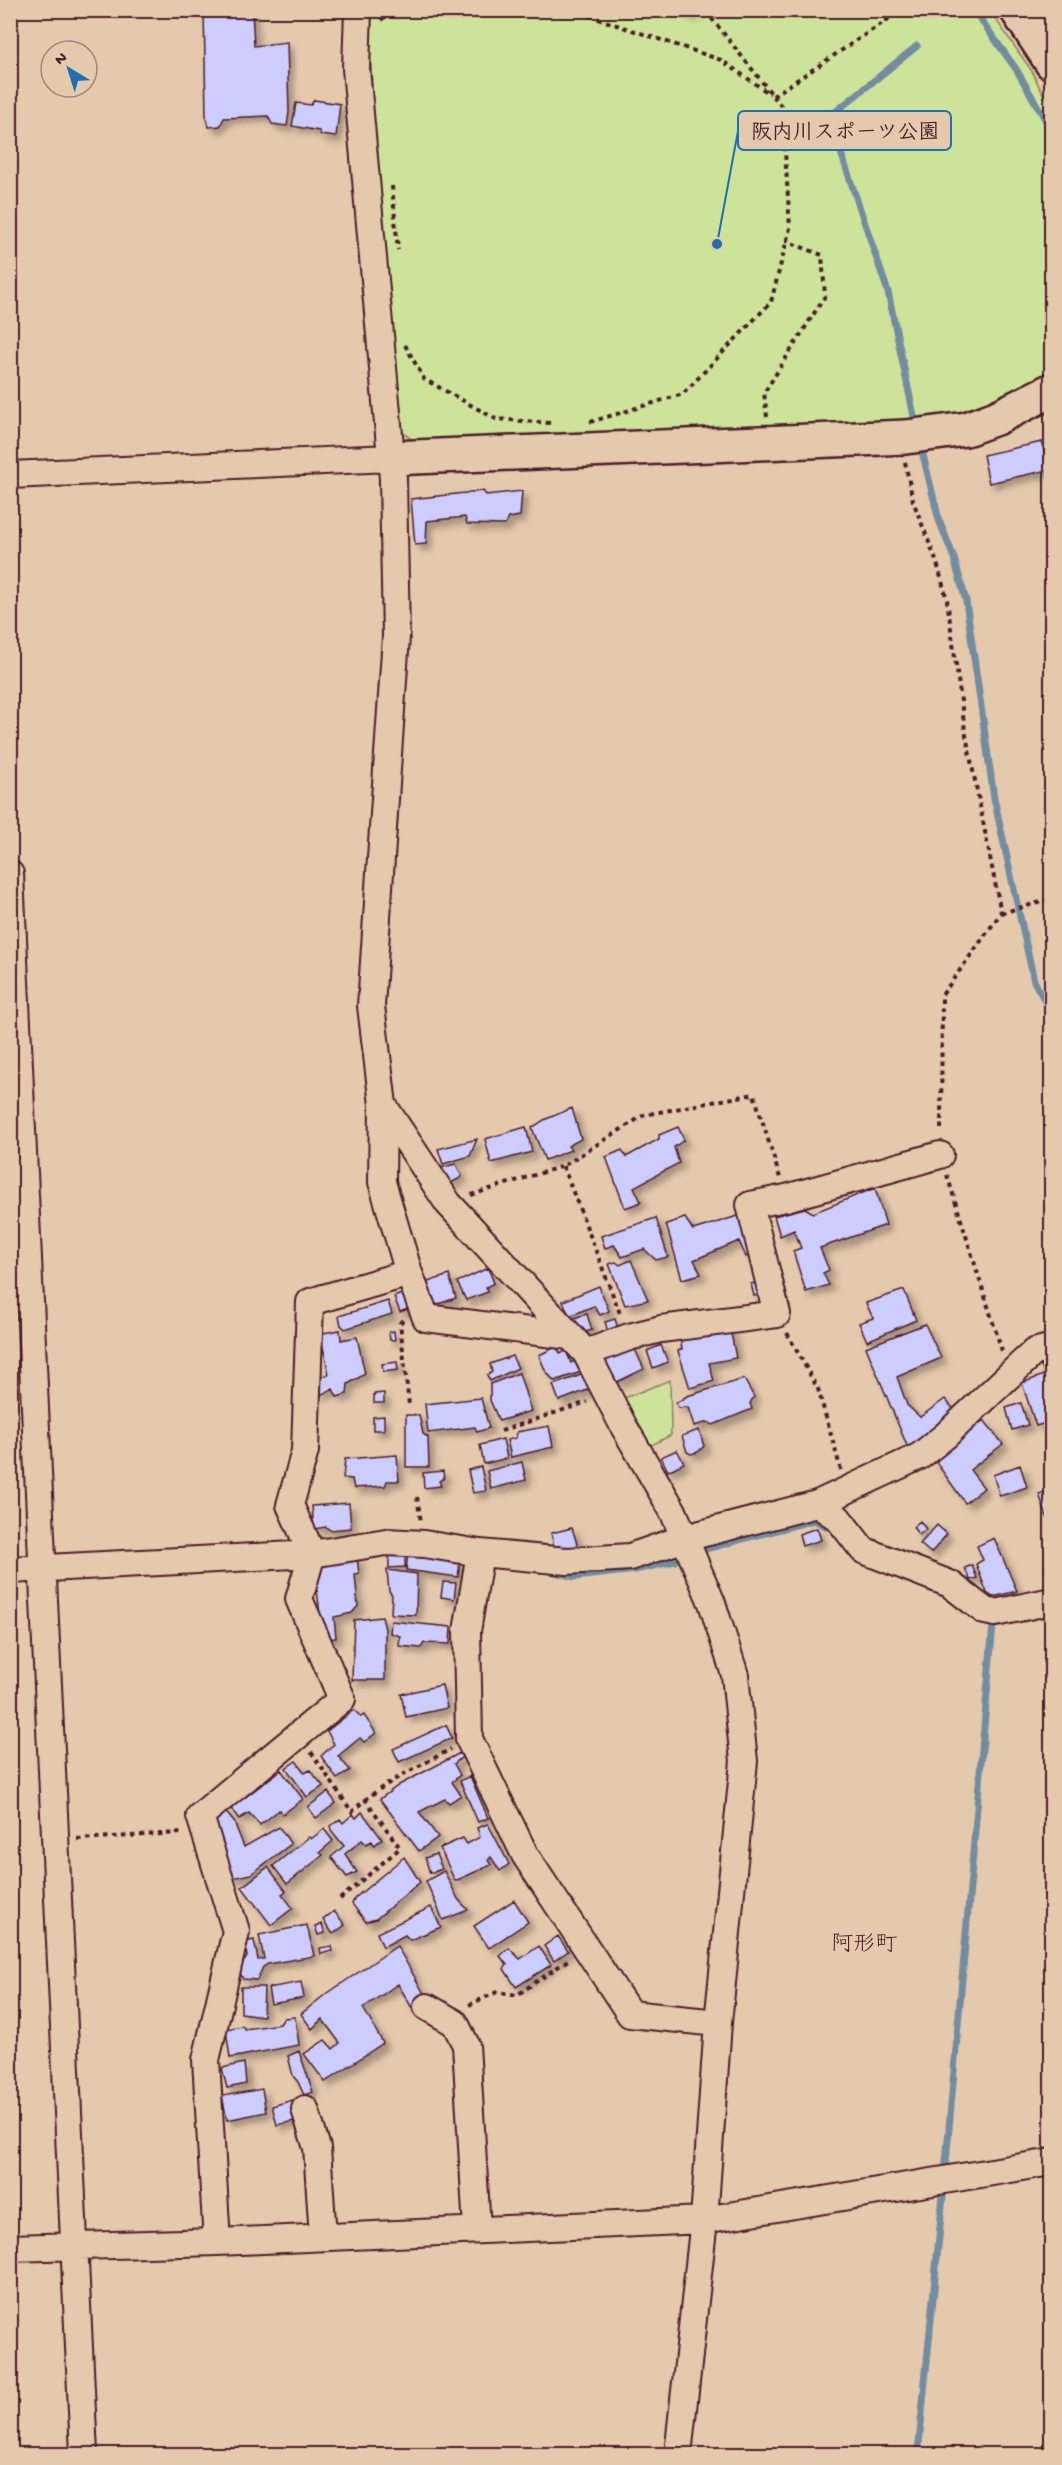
<svg xmlns="http://www.w3.org/2000/svg" width="1062" height="2465" viewBox="0 0 1062 2465" font-family="'Gochi Hand','Klee One',sans-serif">
  <style>
    .green { fill: #cde399; stroke: #8c8162; stroke-width: 1.5 }
    .lines { fill: none; stroke-linecap: round; stroke-linejoin: round }
    .stream { stroke: #728da0; stroke-width: 7 }
    .building { fill: #ccf; stroke: #4a1f2b; stroke-width: 1.5; filter: url(#shadow) }
    .street-casing { stroke: #4a1f2b; stroke-width: 30 }
    .secondary-casing { stroke: #4a1f2b; stroke-width: 38 }
    .path { stroke: #4a1f2b; stroke-width: 4; stroke-dasharray: 4.5 4.5; stroke-linecap: butt }
    .street { stroke: #e5c9ac; stroke-width: 26 }
    .secondary { stroke: #e5c9ac; stroke-width: 33 }
    .labels { text-anchor: middle; stroke-width: 6; stroke-linejoin: round; paint-order: stroke }
    .quarter-label { font-size: 22px; fill: #4a1f2b; stroke: #e5c9ac }
    .leader { fill: none; stroke: #1f6fb2; stroke-width: 2 }
    .callout-dot { fill: #1f6fb2; stroke: #e5c9ac; stroke-width: 2 }
    .callout { fill: #e5c9ac; stroke: #1f6fb2; stroke-width: 2 }
    .callout-label { font-size: 21px; text-anchor: middle; font-weight: bold; fill: #4a1f2b }
  </style>
  <defs>
    <filter id="shadow"><feDropShadow dx="5.5" dy="5.5" stdDeviation="3" flood-color="#0004"/></filter>
  </defs>
  <rect width="100%" height="100%" fill="#e5c9ac"/>
  <filter id="ink" filterUnits="userSpaceOnUse"><feTurbulence type="fractalNoise" baseFrequency=".0167" numOctaves="2"/><feDisplacementMap in="SourceGraphic" scale="12" xChannelSelector="R" yChannelSelector="G"/><feConvolveMatrix kernelMatrix="1 2 1 2 8 2 1 2 1" color-interpolation-filters="sRGB"/></filter>
  <g filter="url(#ink)">
    <path class="green" d="M 369,11 L 990,11 L 1031,70 L 1051,110 L 1051,376 L 996,404 L 954,416 L 901,424 L 414,441 L 401,431 L 374,139 Z
      M 670,1380 L 671,1435 L 644,1449 L 617,1401 Z"/>
    <g class="lines">
      <path class="stream" d="M 974,10 L 1016,69 L 1052,131
        M 916,426 L 888,292 L 829,117 L 917,46
        M 920,443 L 939,520 L 954,558 L 966,601 L 994,798 L 1034,981 L 1052,1014
        M 698,1551 L 814,1520 L 833,1530
        M 551,1571 L 575,1577 L 635,1570 L 675,1561
        M 945,2174 L 993,1624
        M 918,2454 L 944,2185"/>
    </g>
    <path class="building" d="M 204,10 L 252,10 L 254,46 L 287,42 L 289,112 L 287,126 L 272,124 L 268,116 L 224,118 L 220,126 L 209,127 L 206,116 Z
      M 680,10 L 694,10 L 692,16 Z
      M 314,100 L 340,104 L 336,137 L 321,135 L 319,131 L 292,126 L 296,103 L 311,105 Z
      M 1042,442 L 1048,470 L 989,483 L 983,455 Z
      M 483,491 L 486,495 L 522,491 L 520,516 L 508,518 L 505,525 L 467,524 L 465,517 L 427,521 L 426,544 L 415,545 L 411,499 Z
      M 572,1108 L 581,1139 L 568,1146 L 571,1150 L 545,1160 L 532,1128 L 544,1120 Z
      M 526,1127 L 532,1152 L 491,1163 L 485,1139 Z
      M 678,1127 L 684,1140 L 674,1147 L 679,1163 L 634,1187 L 641,1202 L 625,1208 L 606,1157 L 622,1150 L 626,1157 L 659,1139 L 659,1135 Z
      M 477,1139 L 470,1156 L 443,1164 L 438,1149 Z
      M 456,1164 L 462,1177 L 451,1183 L 440,1168 Z
      M 875,1188 L 886,1225 L 820,1248 L 829,1270 L 823,1273 L 829,1285 L 806,1292 L 793,1251 L 801,1248 L 794,1230 L 780,1236 L 774,1216 L 805,1208 L 813,1213 Z
      M 744,1214 L 752,1254 L 746,1257 L 739,1241 L 694,1260 L 701,1274 L 682,1279 L 666,1224 L 685,1218 L 693,1230 Z
      M 656,1218 L 668,1257 L 656,1260 L 644,1249 L 622,1257 L 614,1245 L 605,1248 L 601,1236 Z
      M 631,1260 L 648,1300 L 625,1305 L 609,1264 L 616,1262 L 620,1265 Z
      M 488,1268 L 494,1283 L 486,1287 L 488,1292 L 466,1300 L 457,1282 Z
      M 449,1275 L 456,1298 L 429,1307 L 422,1284 Z
      M 759,1282 L 762,1294 L 754,1296 L 751,1284 Z
      M 599,1286 L 609,1311 L 600,1315 L 594,1306 L 569,1316 L 563,1301 Z
      M 904,1290 L 916,1320 L 867,1341 L 859,1323 L 873,1318 L 866,1303 Z
      M 404,1293 L 410,1308 L 400,1312 L 394,1297 Z
      M 388,1301 L 392,1314 L 345,1329 L 341,1325 L 339,1316 Z
      M 587,1314 L 592,1330 L 582,1333 L 571,1319 Z
      M 615,1319 L 618,1328 L 608,1332 L 605,1322 Z
      M 925,1324 L 941,1358 L 897,1377 L 907,1405 L 920,1417 L 945,1399 L 955,1411 L 908,1448 L 866,1347 Z
      M 730,1328 L 736,1358 L 709,1363 L 714,1381 L 690,1388 L 678,1351 L 682,1349 L 680,1338 Z
      M 340,1330 L 341,1340 L 357,1337 L 365,1374 L 348,1384 L 347,1394 L 337,1397 L 333,1389 L 320,1395 L 317,1378 L 329,1374 L 323,1347 L 319,1345 L 318,1334 Z
      M 394,1331 L 395,1340 L 390,1340 L 389,1332 Z
      M 633,1345 L 644,1369 L 615,1383 L 603,1359 Z
      M 661,1345 L 668,1362 L 653,1368 L 647,1351 Z
      M 556,1347 L 561,1354 L 566,1350 L 571,1363 L 574,1361 L 581,1372 L 554,1381 L 545,1370 L 539,1355 Z
      M 512,1356 L 518,1368 L 490,1381 L 487,1375 L 492,1372 L 490,1364 Z
      M 1052,1358 L 1052,1421 L 1036,1426 L 1022,1383 L 1044,1375 L 1041,1363 Z
      M 397,1362 L 398,1370 L 383,1372 L 382,1364 Z
      M 519,1373 L 531,1411 L 499,1421 L 490,1400 L 490,1384 Z
      M 584,1374 L 590,1389 L 559,1401 L 553,1385 Z
      M 744,1379 L 754,1397 L 750,1403 L 752,1409 L 713,1425 L 708,1422 L 694,1426 L 688,1407 L 678,1408 L 676,1403 L 687,1396 Z
      M 384,1393 L 384,1403 L 374,1403 L 374,1394 Z
      M 481,1398 L 489,1428 L 477,1432 L 475,1427 L 428,1433 L 425,1404 Z
      M 1021,1403 L 1028,1425 L 1012,1430 L 1006,1408 Z
      M 406,1415 L 419,1415 L 423,1434 L 428,1437 L 429,1467 L 406,1467 Z
      M 384,1416 L 384,1430 L 373,1430 L 373,1417 Z
      M 984,1420 L 1003,1444 L 970,1470 L 984,1488 L 965,1503 L 933,1458 Z
      M 549,1426 L 553,1447 L 511,1457 L 507,1440 L 516,1438 L 517,1432 Z
      M 699,1430 L 704,1446 L 698,1452 L 691,1454 L 687,1452 L 682,1436 Z
      M 503,1439 L 507,1458 L 484,1464 L 480,1445 Z
      M 677,1450 L 684,1463 L 668,1471 L 661,1457 Z
      M 397,1455 L 399,1481 L 387,1481 L 385,1486 L 354,1488 L 352,1479 L 343,1478 L 345,1459 Z
      M 522,1462 L 526,1480 L 491,1489 L 487,1471 Z
      M 1020,1465 L 1027,1487 L 1000,1496 L 993,1475 Z
      M 481,1467 L 486,1491 L 473,1493 L 468,1470 Z
      M 443,1471 L 444,1478 L 439,1481 L 441,1486 L 424,1488 L 423,1473 Z
      M 1052,1490 L 1052,1531 L 1039,1494 Z
      M 349,1503 L 351,1528 L 330,1530 L 326,1527 L 314,1529 L 312,1506 Z
      M 920,1521 L 926,1529 L 919,1535 L 913,1527 Z
      M 937,1525 L 947,1534 L 931,1553 L 920,1544 Z
      M 572,1528 L 578,1547 L 554,1547 L 551,1533 Z
      M 817,1528 L 821,1540 L 802,1546 L 799,1534 Z
      M 994,1538 L 1017,1591 L 993,1597 L 987,1593 L 976,1564 L 983,1560 L 977,1546 Z
      M 405,1553 L 405,1567 L 389,1568 L 389,1554 Z
      M 408,1554 L 460,1561 L 458,1577 L 406,1570 Z
      M 357,1557 L 359,1574 L 355,1575 L 358,1606 L 352,1613 L 334,1617 L 336,1638 L 326,1639 L 322,1631 L 315,1573 L 321,1562 Z
      M 972,1565 L 977,1578 L 970,1580 L 965,1568 Z
      M 1052,1566 L 1052,1581 L 1047,1582 L 1045,1567 Z
      M 387,1570 L 417,1574 L 416,1615 L 391,1614 L 392,1595 L 389,1591 Z
      M 443,1582 L 456,1583 L 454,1599 L 441,1597 Z
      M 382,1617 L 385,1629 L 385,1680 L 352,1680 L 354,1620 Z
      M 391,1621 L 451,1627 L 450,1644 L 424,1643 L 421,1648 L 399,1646 L 400,1636 L 390,1633 Z
      M 442,1685 L 447,1708 L 406,1717 L 401,1694 Z
      M 354,1710 L 361,1717 L 364,1715 L 376,1733 L 364,1742 L 360,1738 L 338,1756 L 350,1770 L 337,1779 L 321,1756 L 334,1744 L 327,1731 Z
      M 446,1725 L 452,1738 L 399,1762 L 393,1749 Z
      M 460,1753 L 462,1757 L 454,1764 L 460,1775 L 452,1782 L 461,1795 L 449,1803 L 445,1799 L 419,1812 L 438,1837 L 419,1851 L 380,1799 L 399,1785 Z
      M 296,1761 L 305,1773 L 310,1770 L 323,1786 L 307,1797 L 286,1768 Z
      M 281,1770 L 303,1799 L 283,1814 L 279,1810 L 260,1825 L 249,1813 L 239,1819 L 229,1806 L 240,1798 L 243,1799 Z
      M 470,1776 L 488,1818 L 478,1822 L 460,1781 Z
      M 328,1792 L 336,1803 L 316,1818 L 308,1807 Z
      M 225,1811 L 234,1822 L 244,1847 L 279,1827 L 291,1844 L 251,1874 L 232,1878 L 211,1821 Z
      M 362,1812 L 382,1839 L 374,1845 L 372,1841 L 366,1844 L 362,1840 L 345,1854 L 357,1872 L 347,1877 L 331,1857 L 344,1846 L 331,1830 L 331,1826 L 340,1819 L 343,1823 L 353,1814 L 356,1818 Z
      M 488,1824 L 509,1864 L 500,1871 L 491,1857 L 488,1860 L 491,1865 L 455,1881 L 440,1848 L 463,1838 L 467,1844 L 480,1837 L 477,1828 Z
      M 324,1829 L 333,1841 L 320,1852 L 323,1855 L 287,1884 L 273,1866 L 309,1837 L 311,1839 Z
      M 436,1854 L 442,1869 L 430,1873 L 425,1858 Z
      M 404,1857 L 420,1882 L 376,1919 L 366,1922 L 352,1904 L 355,1898 Z
      M 268,1867 L 286,1891 L 282,1894 L 293,1908 L 271,1925 L 242,1887 Z
      M 444,1871 L 458,1899 L 468,1910 L 443,1920 L 426,1881 Z
      M 514,1900 L 528,1922 L 489,1948 L 474,1926 Z
      M 431,1907 L 441,1927 L 410,1940 L 405,1935 L 383,1947 L 377,1933 Z
      M 334,1911 L 345,1925 L 333,1934 L 323,1920 Z
      M 322,1924 L 325,1933 L 318,1935 L 315,1926 Z
      M 307,1925 L 314,1956 L 268,1964 L 263,1967 L 257,1980 L 243,1979 L 240,1973 L 242,1964 L 247,1957 L 245,1942 L 254,1940 L 258,1960 L 264,1959 L 259,1935 Z
      M 558,1936 L 568,1951 L 554,1961 L 544,1946 Z
      M 331,1946 L 332,1951 L 321,1954 L 320,1948 Z
      M 397,1946 L 427,1999 L 412,2008 L 398,1984 L 363,2008 L 383,2043 L 325,2082 L 304,2054 L 325,2040 L 333,2049 L 340,2043 L 322,2019 L 312,2029 L 301,2014 L 322,1997 Z
      M 539,1946 L 551,1965 L 516,1987 L 504,1969 L 507,1965 L 500,1956 L 509,1948 L 520,1959 Z
      M 301,1982 L 304,1998 L 271,2004 L 268,1988 Z
      M 241,1987 L 264,1987 L 263,2016 L 241,2013 Z
      M 295,2017 L 299,2045 L 230,2058 L 226,2029 L 242,2026 L 245,2029 L 280,2024 L 284,2018 Z
      M 299,2051 L 313,2092 L 304,2095 L 298,2082 L 293,2076 L 288,2056 Z
      M 244,2063 L 246,2084 L 227,2088 L 222,2068 Z
      M 262,2089 L 266,2112 L 227,2120 L 222,2096 Z
      M 293,2100 L 298,2120 L 277,2125 L 272,2106 Z"/>
    <g class="lines">
      <defs>
        <path id="street" d="M 358,10 L 356,69 L 393,479 L 396,636 L 371,1006 L 383,1105 L 448,1203 L 586,1353 L 624,1427 L 673,1511 L 712,1603 L 735,1675 L 744,1761 L 718,2023 L 704,2220 L 678,2454
          M 10,475 L 390,458
          M 10,874 L 84,2454
          M 409,1273 L 426,1318 L 570,1336
          M 586,1353 L 629,1337 L 661,1329 L 777,1314 L 750,1205 L 786,1198 L 940,1155
          M 817,1504 L 838,1518 L 863,1550 L 950,1584 L 985,1611 L 995,1613 L 1052,1601
          M 480,1553 L 467,1631 L 469,1739 L 525,1855 L 630,2014 L 718,2023
          M 10,1570 L 312,1554 L 386,1542 L 424,1544 L 480,1553 L 567,1561 L 630,1557 L 685,1538 L 817,1504 L 920,1456 L 945,1436 L 1034,1352 L 1052,1347
          M 427,2007 L 455,2023 L 466,2045 L 477,2230
          M 305,2109 L 317,2148 L 323,2237
          M 217,2242 L 206,2060 L 236,1931 L 200,1816 L 342,1699 L 299,1599 L 312,1554 L 290,1505 L 305,1451 L 310,1302 L 409,1273 L 382,1182 L 383,1105
          M 10,2248 L 217,2242 L 704,2220 L 1052,2162"/>
        <path id="secondary" d="M 1017,10 L 1052,63
          M 390,458 L 906,437 L 966,429 L 996,418 L 1052,390"/>
      </defs>
      <use href="#street" class="street-casing"/>
      <use href="#secondary" class="secondary-casing"/>
      <path class="path" d="M 572,10 L 721,60 L 770,94
        M 381,20 L 392,10
        M 773,96 L 890,18 L 884,10
        M 392,186 L 398,250
        M 405,345 L 424,379 L 496,419 L 550,423
        M 767,417 L 764,393 L 825,296 L 822,255 L 786,241
        M 590,422 L 683,394 L 771,302 L 790,228 L 782,107 L 705,10
        M 905,462 L 913,501 L 937,563 L 947,600 L 965,730 L 1001,913 L 942,995 L 941,1132
        M 1001,913 L 1052,899
        M 563,1166 L 621,1316
        M 947,1175 L 1002,1351
        M 471,1195 L 563,1166 L 644,1115 L 754,1094 L 780,1178
        M 403,1320 L 400,1323 L 409,1405
        M 787,1333 L 818,1389 L 841,1470
        M 501,1431 L 587,1402
        M 417,1497 L 421,1522
        M 311,1752 L 352,1812 C 379,1784 417,1768 451,1749
        M 77,1839 L 181,1833
        M 340,1899 L 400,1848 L 365,1799
        M 469,2005 L 497,1992 L 517,1995 L 568,1960"/>
      <use href="#street" class="street"/>
      <use href="#secondary" class="secondary"/>
    </g>
  </g>
  <g class="labels">
    <g class="quarter-label">
      <text x="864" y="1950">阿形町</text>
    </g>
  </g>
  <path class="leader" d="M717 244L738 131"/>
  <circle class="callout-dot" cx="717" cy="244" r="6"/>
  <rect class="callout" x="738" y="111" width="213" height="39" rx="6"/>
  <g class="callout-label">
    <text x="845" y="138">阪内川スポーツ公園</text>
  </g>
  <rect width="1062" height="2465" fill="none" stroke="#e5c9ac" stroke-width="36"/>
  <rect x="18" y="18" width="1026" height="2429" fill="none" stroke="#4a1f2b" stroke-width="2" filter="url(#ink)"/>
  <g transform="translate(69 69) rotate(322)"><circle r="28" fill="#e5c9ac" stroke="#a78578" stroke-width="1.5"/>
  <path d="M0-4.5L10 22L0 15L-10 22Z" fill="#1f6fb2"/>
  <text y="-9" font-size="16" font-weight="bold" text-anchor="middle" fill="#4a1f2b">N</text>
  </g>
</svg>
